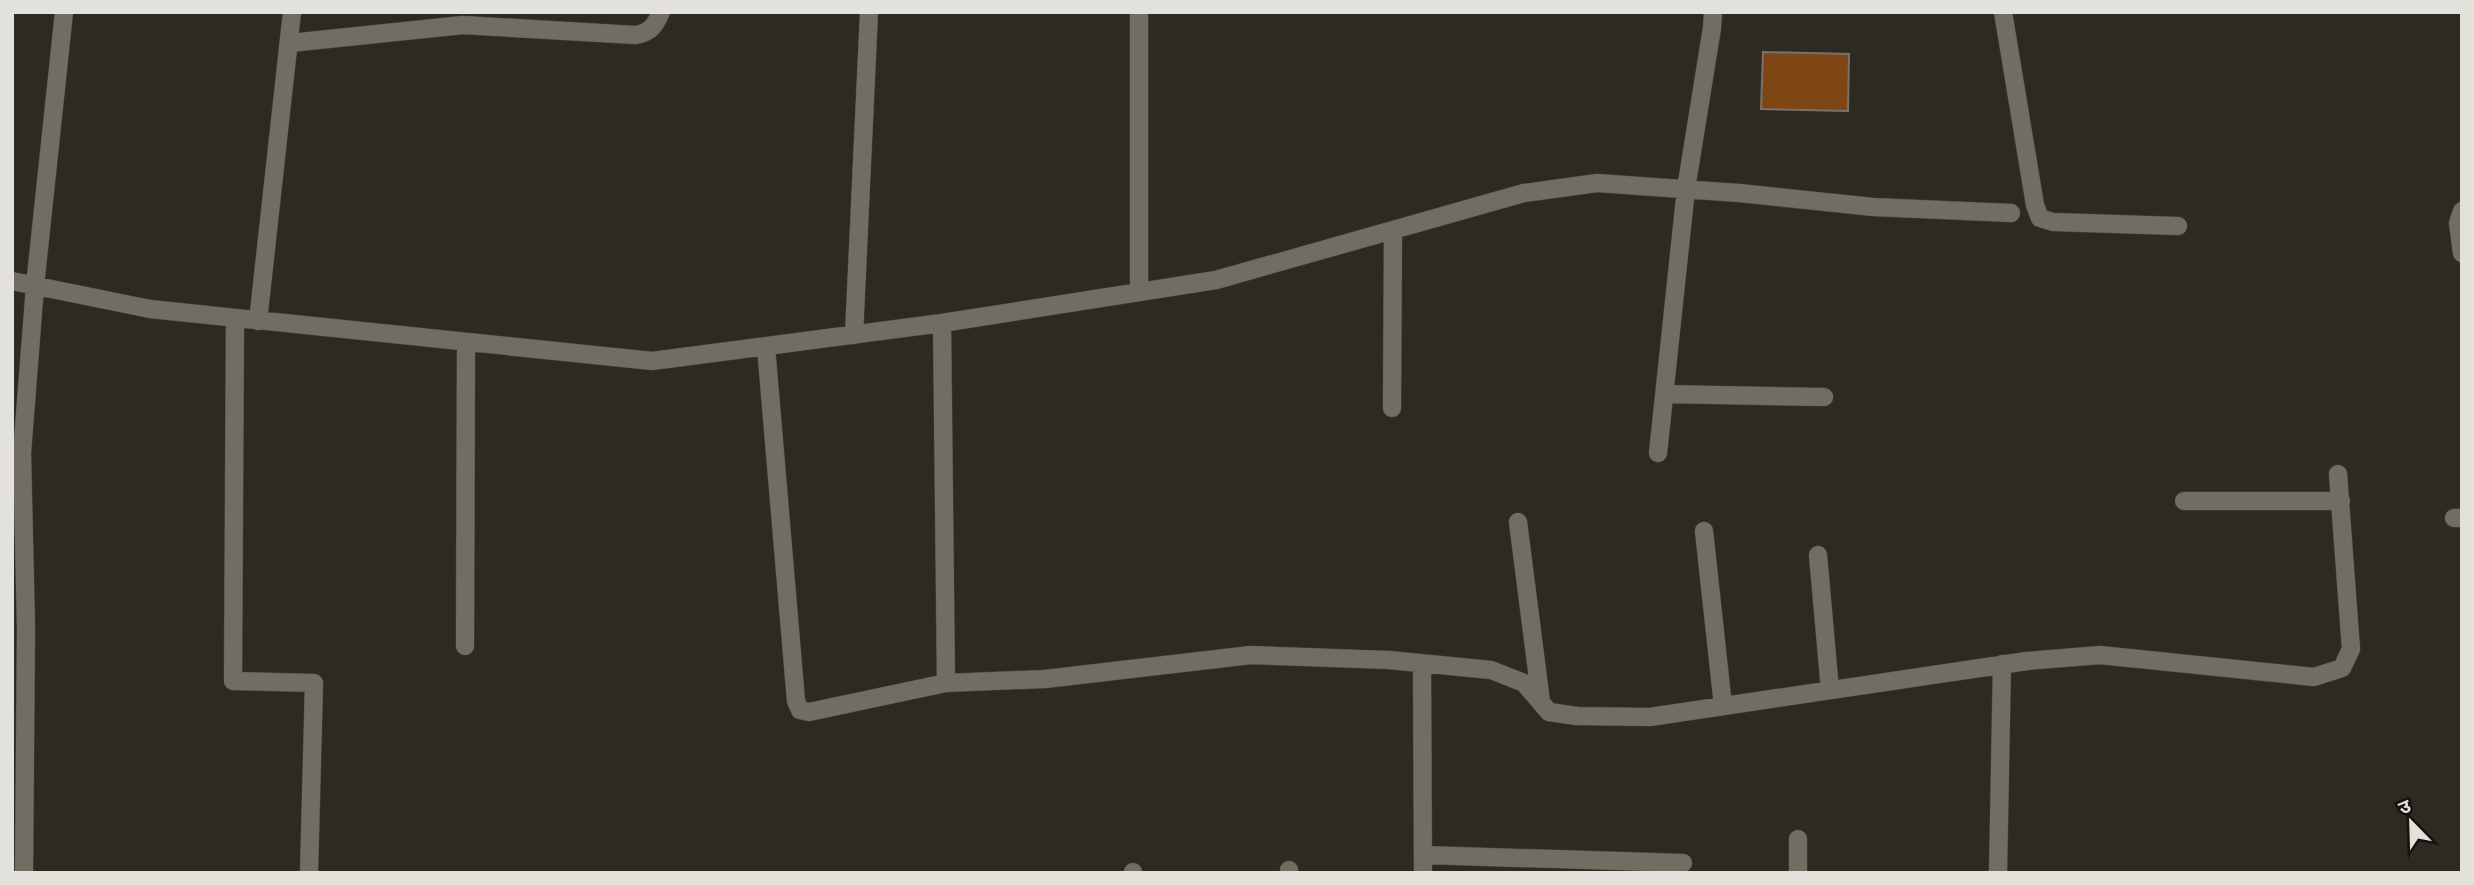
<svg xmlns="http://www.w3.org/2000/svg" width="2474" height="885" viewBox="0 0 2474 885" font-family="'PT Sans Narrow','Noto Sans Devanagari',sans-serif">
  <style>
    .building { fill: #7e4614; stroke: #7a716a; stroke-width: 2 }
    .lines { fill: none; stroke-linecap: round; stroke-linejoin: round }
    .minor-casing { stroke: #4b4941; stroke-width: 19 }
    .minor { stroke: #716d63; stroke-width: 18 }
  </style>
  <rect width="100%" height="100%" fill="#2d2a22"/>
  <path class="building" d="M 1763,52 L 1849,54 L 1848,111 L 1761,109 Z"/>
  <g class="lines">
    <defs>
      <path id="minor" d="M 2003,12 L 2035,205 L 2040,218 L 2053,222 L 2178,226
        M 290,43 L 463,25 L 635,35 C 650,33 655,26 661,12
        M 2462,211 L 2458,223 L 2462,253
        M 12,281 L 150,309 L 652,361 L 942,323 L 1216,280 L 1524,193 L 1597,183 L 1739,193 L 1873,207 L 2011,213
        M 1139,292 L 1139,12
        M 235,319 L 233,681 L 314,683 L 309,873
        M 258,321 L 292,12
        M 942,323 L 946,683 L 1045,679 L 1251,655 L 1389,660 L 1491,670 L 1524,683 L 1549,712 L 1577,716 L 1650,717 L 2027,661 L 2100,655 L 2314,677 L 2342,668 L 2351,649 L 2338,474
        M 854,335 L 869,12
        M 766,347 L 796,701 L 800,710 L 809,712 L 946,683
        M 1665,394 L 1824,397
        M 1392,408 L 1393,230
        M 1658,453 L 1686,189 L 1712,28 L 1713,12
        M 2184,501 L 2341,501
        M 2454,518 L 2462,518
        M 1518,522 L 1541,702
        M 1704,531 L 1723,706
        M 1818,555 L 1830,690
        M 465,646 L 466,343
        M 1422,663 L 1423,873
        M 1798,839 L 1798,873
        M 1424,855 L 1683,863
        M 24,873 L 26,627 L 22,453 L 35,286 L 64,12
        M 1133,873 L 1133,872
        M 1289,873 L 1289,870
        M 1998,873 L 2002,664"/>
    </defs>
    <use href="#minor" class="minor-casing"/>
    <use href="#minor" class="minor"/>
  </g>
  <rect width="2474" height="885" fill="none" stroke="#e3e1dc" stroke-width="28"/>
  <g transform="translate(2411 822) rotate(337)" stroke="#14130f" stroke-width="5" paint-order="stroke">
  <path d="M0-5L12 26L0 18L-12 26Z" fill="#e3e1dc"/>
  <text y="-10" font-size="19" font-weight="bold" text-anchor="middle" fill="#e3e1dc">उ</text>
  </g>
</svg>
